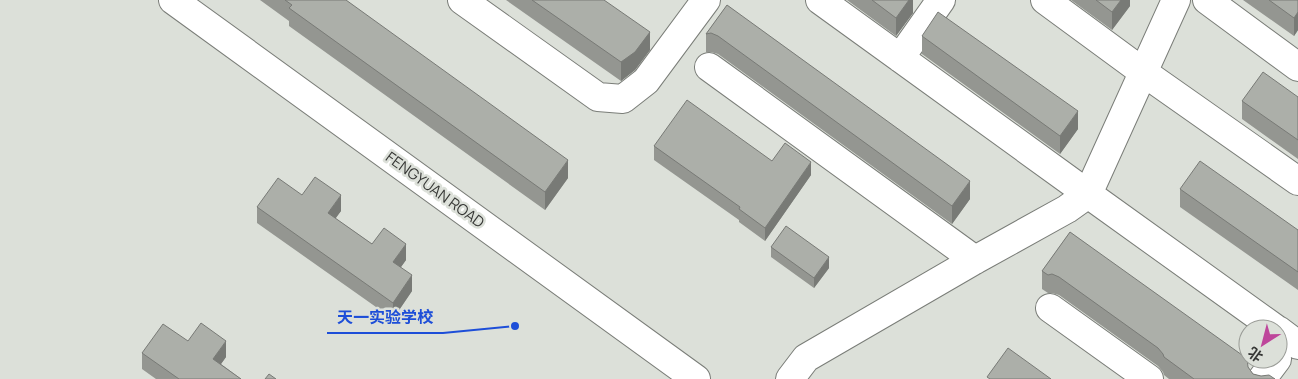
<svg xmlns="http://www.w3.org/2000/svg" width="1298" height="379" viewBox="0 0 1298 379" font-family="Manrope,'Noto Sans SC',sans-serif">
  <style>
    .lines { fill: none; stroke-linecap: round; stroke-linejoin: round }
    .minor-casing { stroke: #7a7d78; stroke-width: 30 }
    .minor { stroke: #fff; stroke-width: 28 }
    .wall { fill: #949691 }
    .shaded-wall { fill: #787a76 }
    .building { fill: #acafa9; stroke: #787a76 }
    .labels { text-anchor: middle; stroke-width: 5; stroke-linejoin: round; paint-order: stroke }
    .street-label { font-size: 15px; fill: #363735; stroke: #dce0d9 }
    .leader { fill: none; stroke: #1d4ed8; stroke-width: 2 }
    .callout-dot { fill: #1d4ed8; stroke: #dce0d9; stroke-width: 2 }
    .callout-label { font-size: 16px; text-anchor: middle; font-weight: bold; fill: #1d4ed8; stroke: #dce0d9; stroke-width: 5; stroke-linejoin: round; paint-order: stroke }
  </style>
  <rect width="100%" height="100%" fill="#dce0d9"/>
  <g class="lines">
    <defs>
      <path id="minor" d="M 173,0 L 696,379
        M 462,0 L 598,97 L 623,99 L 646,81 L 706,0
        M 820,0 L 1088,194 L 1276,329
        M 1045,0 L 1143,72 L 1298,181
        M 1207,0 L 1298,67
        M 900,58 L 941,0
        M 709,67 L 975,260
        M 1050,308 L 1149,379
        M 1278,330 L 1298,345
        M 790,379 L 806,358 L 975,260 L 1067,209 L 1088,194 L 1176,0
        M 1262,379 L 1277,359"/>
    </defs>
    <use href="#minor" class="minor-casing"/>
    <use href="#minor" class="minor"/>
  </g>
  <path class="wall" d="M 260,0 L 346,0 L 568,178 L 545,210 L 289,26 L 289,21 Z
    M 506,0 L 604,0 L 650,50 L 635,70 L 621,81 Z
    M 847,0 L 913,0 L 913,13 L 896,36 Z
    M 1071,0 L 1130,0 L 1130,6 L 1112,30 Z
    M 1243,0 L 1298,0 L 1298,30 L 1294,36 Z
    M 727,5 L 970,199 L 952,224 L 718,54 L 711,52 L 706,52 L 706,34 Z
    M 922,36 L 1078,129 L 1060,154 L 922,54 Z
    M 1298,97 L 1298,159 L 1242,119 L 1242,101 Z
    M 654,146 L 772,161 L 811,175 L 765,241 L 739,222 L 739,220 L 654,160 Z
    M 1180,189 L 1298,230 L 1298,290 L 1180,207 Z
    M 302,195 L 341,211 L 335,218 L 372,244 L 406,260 L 401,267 L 412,291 L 393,319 L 257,223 L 257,207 Z
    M 1070,232 L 1248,367 L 1253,374 L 1261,376 L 1275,379 L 1169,379 L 1164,375 L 1163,372 L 1158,366 L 1059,295 L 1052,293 L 1048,293 L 1042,289 L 1042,271 Z
    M 771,247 L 829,268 L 814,288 L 771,257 Z
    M 188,341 L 226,357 L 221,364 L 241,379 L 156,379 L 142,369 L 142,353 Z"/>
  <path class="shaded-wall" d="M 909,0 L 913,0 L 913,13 L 896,36 L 896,18 Z
    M 1121,0 L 1130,0 L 1130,6 L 1112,30 L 1112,12 Z
    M 1298,12 L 1298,30 L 1294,36 L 1294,18 Z
    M 650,32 L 650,50 L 635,70 L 621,81 L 621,62 Z
    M 1078,111 L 1078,129 L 1060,154 L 1060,136 Z
    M 568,160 L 568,178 L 545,210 L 545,192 Z
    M 811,162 L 811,175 L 765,241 L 765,228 Z
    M 970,181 L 970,199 L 952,224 L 952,206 Z
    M 341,195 L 341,211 L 328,229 L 328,213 Z
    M 406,244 L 406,260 L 393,278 L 393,262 Z
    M 829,257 L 829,268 L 814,288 L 814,278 Z
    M 412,275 L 412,291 L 393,319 L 393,303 Z
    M 226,341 L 226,357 L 213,375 L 213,359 Z"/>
  <path class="building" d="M 285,0 L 346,0 L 568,160 L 545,192 L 289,8 L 292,5 Z
    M 532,0 L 604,0 L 650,32 L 635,52 L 621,62 Z
    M 872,0 L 909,0 L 896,18 Z
    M 1096,0 L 1121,0 L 1112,12 Z
    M 1269,0 L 1298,0 L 1298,12 L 1294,18 Z
    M 727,5 L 970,181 L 952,206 L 718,36 L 711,33 L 706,34 Z
    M 938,12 L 1078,111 L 1060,136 L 922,36 Z
    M 1263,72 L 1298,97 L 1298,140 L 1242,101 Z
    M 687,100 L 772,161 L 785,143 L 811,162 L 765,228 L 739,209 L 740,207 L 654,146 Z
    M 1200,161 L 1298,230 L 1298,272 L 1180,189 Z
    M 315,177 L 341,195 L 328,213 L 372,244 L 384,228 L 406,244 L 393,262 L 412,275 L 393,303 L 257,207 L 278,178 L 302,195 Z
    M 786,226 L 829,257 L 814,278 L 771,247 Z
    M 1070,232 L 1242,355 L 1247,358 L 1248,367 L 1253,374 L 1261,376 L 1269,375 L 1275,379 L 1194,379 L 1164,357 L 1163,354 L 1158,348 L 1059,277 L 1052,274 L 1048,275 L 1042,271 Z
    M 201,323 L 226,341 L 213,359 L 241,379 L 179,379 L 142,353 L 163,324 L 188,341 Z
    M 1008,348 L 1051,379 L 990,379 L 987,377 Z
    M 269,374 L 276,379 L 265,379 Z"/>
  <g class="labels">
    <g class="street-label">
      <text transform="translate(435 190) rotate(36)" y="5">FENGYUAN ROAD</text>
    </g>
  </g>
  <path class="leader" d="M515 326L443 333H327"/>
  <circle class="callout-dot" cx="515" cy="326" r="5"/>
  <g class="callout-label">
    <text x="385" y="323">天一实验学校</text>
  </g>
  <g transform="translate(1263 344) rotate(216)"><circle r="24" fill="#dce0d9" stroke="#9a9c97"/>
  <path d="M0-4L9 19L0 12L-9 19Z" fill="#be469b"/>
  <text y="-8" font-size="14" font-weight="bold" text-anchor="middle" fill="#363735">北</text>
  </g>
</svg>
